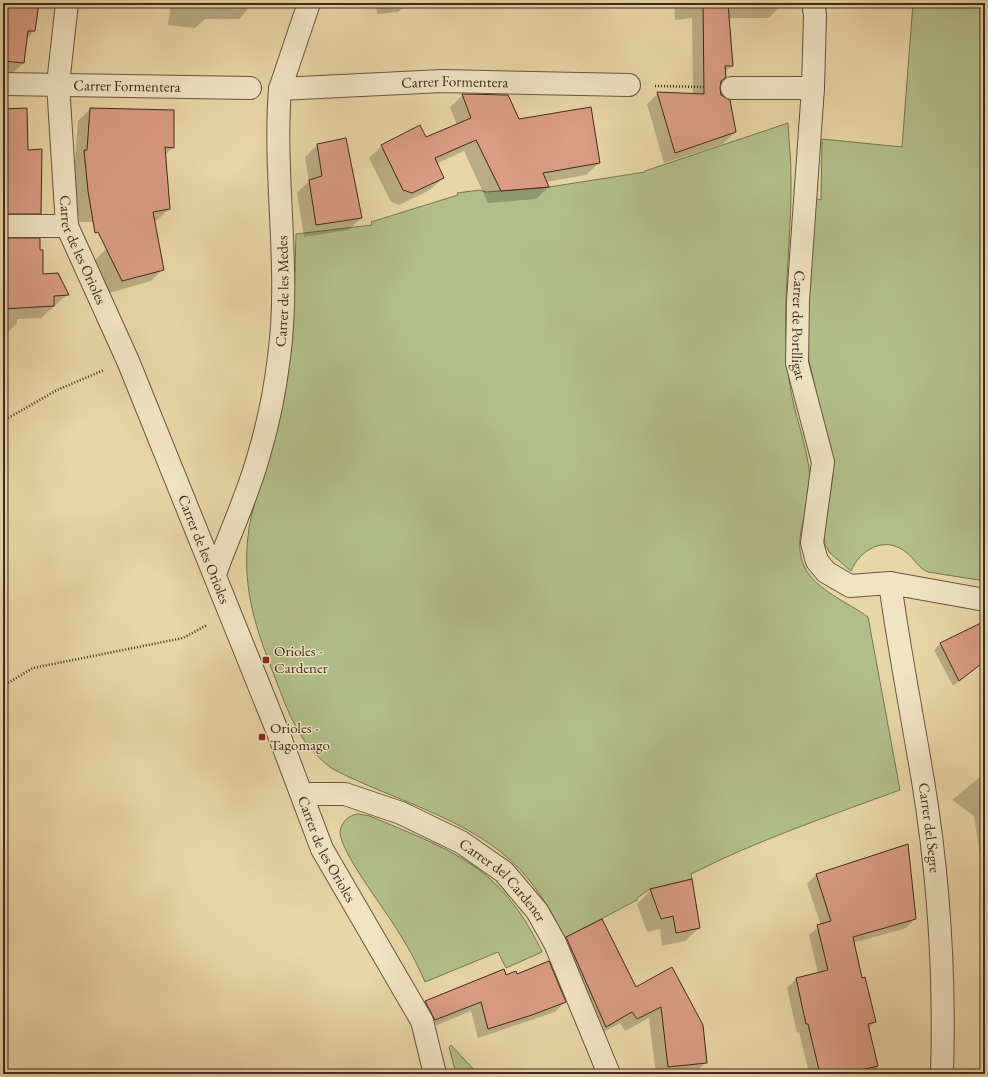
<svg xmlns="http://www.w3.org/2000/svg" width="988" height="1077" viewBox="0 0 988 1077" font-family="'EB Garamond',serif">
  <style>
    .green { fill: #b2be8a; stroke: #787454 }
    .shadow { fill: #0003 }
    .building { fill: #da9c84; stroke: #3e2a1e }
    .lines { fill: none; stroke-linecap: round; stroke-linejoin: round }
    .minor-casing { stroke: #685540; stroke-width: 24 }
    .path { stroke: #3e2a1e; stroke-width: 2.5; stroke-dasharray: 1 2; stroke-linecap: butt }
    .minor { stroke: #f0e4c5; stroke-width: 22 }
    .poi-dot { fill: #8f2418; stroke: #f0e4c5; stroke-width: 1.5 }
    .labels { text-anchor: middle; stroke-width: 3; stroke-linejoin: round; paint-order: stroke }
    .street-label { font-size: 15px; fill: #3e2a1e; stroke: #f0e4c5 }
    .poi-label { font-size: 15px; fill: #3e2a1e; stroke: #f0e4c5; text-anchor: start }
  </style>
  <rect width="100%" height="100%" fill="#e8d6a6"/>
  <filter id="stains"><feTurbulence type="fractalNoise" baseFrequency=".005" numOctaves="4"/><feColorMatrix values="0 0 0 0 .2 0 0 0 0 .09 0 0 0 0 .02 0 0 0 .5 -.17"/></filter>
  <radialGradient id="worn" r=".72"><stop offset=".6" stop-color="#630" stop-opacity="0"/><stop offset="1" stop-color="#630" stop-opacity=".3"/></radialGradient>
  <path class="green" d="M 913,3 L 985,3 L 985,581 L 928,572 C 918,568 914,558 906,552 C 884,535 860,550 851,571 L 830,553 L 825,545 L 824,532 L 833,476 L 832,459 L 806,348 L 814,198 L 821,200 L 822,139 L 902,147 Z
    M 788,123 C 789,141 791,159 791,177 C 792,244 780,312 789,379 C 793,413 808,445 810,479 C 812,507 790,538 805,568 C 816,590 849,603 868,617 L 900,790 C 829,816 758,840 691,874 L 692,879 L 650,889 L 637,898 L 637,900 L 565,938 C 555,918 544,899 530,881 C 482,820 397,803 331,768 C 297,741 289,714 274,675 C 254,624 241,584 249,528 C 255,493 270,459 277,423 C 283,392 289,359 292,328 C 295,297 295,265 296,234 L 372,225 L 371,222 L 458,195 L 457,193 L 480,190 L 486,192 L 549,187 L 645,172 L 645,171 Z
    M 358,814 L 370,816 C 404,831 442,844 472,865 C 504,886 526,918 542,952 L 506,968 L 498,952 L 425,982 C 417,963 406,943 394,925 C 383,907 340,851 340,832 C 341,822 349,815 358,814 Z
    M 451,1045 L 478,1074 L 456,1074 L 449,1047 Z"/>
  <path class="shadow" d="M 3,3 L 38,3 L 34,31 L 26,40 L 24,62 L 11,75 L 3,74 Z
    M 171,3 L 249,3 L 249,8 L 239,19 L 205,19 L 195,28 L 168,25 Z
    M 376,3 L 407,3 L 398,12 L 377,14 Z
    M 513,3 L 562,3 L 558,6 L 513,5 Z
    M 674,3 L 780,3 L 780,6 L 769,18 L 728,18 L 732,65 L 725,72 L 719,88 L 735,132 L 723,144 L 664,163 L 647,104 L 658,93 L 693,95 L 692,18 L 675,20 Z
    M 463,95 L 518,120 L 599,163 L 586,175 L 546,182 L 548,187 L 536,199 L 488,203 L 464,151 L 436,164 L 443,178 L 430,190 L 399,205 L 391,202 L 369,158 L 382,146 L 425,138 L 457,125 L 450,107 Z
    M 90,109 L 173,147 L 165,155 L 169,209 L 156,221 L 153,221 L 163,269 L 151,281 L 109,293 L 94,261 L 106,249 L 113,249 L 112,222 L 79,222 L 72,163 L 75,160 L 78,121 Z
    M 3,110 L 27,151 L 40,209 L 28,221 L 3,221 Z
    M 345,140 L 361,218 L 348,230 L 304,237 L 297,193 L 309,181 L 305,157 L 317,145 Z
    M 42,251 L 42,275 L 57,274 L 67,295 L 41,318 L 17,319 L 17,323 L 5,335 L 3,335 L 3,253 Z
    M 977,626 L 985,636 L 985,660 L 953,686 L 934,650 L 940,644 Z
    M 985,773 L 985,860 L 981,862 L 974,816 L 952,800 Z
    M 816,875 L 915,919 L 906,928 L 853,943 L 861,979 L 875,1022 L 868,1029 L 879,1074 L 809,1074 L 799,1032 L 797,1033 L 787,988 L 796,979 L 818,973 L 809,935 L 821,925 L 807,884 Z
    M 651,890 L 699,928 L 685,941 L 662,946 L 660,929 L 647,932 L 637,904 Z
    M 567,938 L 635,989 L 671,969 L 706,1062 L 694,1074 L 656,1074 L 649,1018 L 625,1031 L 620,1023 L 593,1038 L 555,950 Z
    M 503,970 L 506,976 L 565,1002 L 555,1012 L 478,1038 L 471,1011 L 425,1030 L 416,1012 L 426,1002 Z"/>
  <path class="building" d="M 7,3 L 39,3 L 35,31 L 28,31 L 24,63 L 3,61 L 3,38 Z
    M 703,3 L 728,3 L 733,66 L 725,66 L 726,77 L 721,81 L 720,88 L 721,95 L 730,100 L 736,132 L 675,153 L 657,92 L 704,94 Z
    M 462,94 L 508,95 L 519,119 L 591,107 L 600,163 L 543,173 L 549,187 L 501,191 L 476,140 L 435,158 L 444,178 L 412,193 L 403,190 L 381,145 L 420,125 L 426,137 L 471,118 Z
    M 27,108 L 28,150 L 42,149 L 41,214 L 5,214 L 5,209 L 3,209 L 3,109 Z
    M 90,108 L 174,110 L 174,148 L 165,147 L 170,209 L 153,212 L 164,270 L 122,281 L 98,232 L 95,233 L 88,191 L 84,150 L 87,150 Z
    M 346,138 L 362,218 L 316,225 L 309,180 L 322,176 L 317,144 Z
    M 4,238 L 40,238 L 40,250 L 43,250 L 43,274 L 58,273 L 69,295 L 54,296 L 54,306 L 3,309 Z
    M 985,621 L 985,661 L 959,681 L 940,643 Z
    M 908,844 L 916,919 L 853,937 L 862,978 L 865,977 L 876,1022 L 868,1024 L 878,1066 L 844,1074 L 820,1074 L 808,1024 L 806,1024 L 796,978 L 828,970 L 817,925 L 831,921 L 816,874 Z
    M 692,879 L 700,928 L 676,933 L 673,916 L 661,919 L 650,889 Z
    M 602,919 L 636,987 L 672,967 L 703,1025 L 707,1063 L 668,1067 L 661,1007 L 637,1019 L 632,1012 L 606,1027 L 566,937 Z
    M 549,961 L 566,1002 L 532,1015 L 488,1029 L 481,1002 L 435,1020 L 425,1001 L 504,969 L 506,975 L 516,971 L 517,974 Z"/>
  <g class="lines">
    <defs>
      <g id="minor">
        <path id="s1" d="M 67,3 L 58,84 L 67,226 L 128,361 L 279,735 L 322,849 L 422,1021 L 435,1074"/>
        <path id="s2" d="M 813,3 L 815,15 L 813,88 L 798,300 L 797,363 L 823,462 L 812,543 L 817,561 L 826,572 L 850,586 L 890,583 L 985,600"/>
        <path id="s3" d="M 3,84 L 250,88"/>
        <path d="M 732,88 L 813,88"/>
        <path id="s4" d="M 280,89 L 442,81 L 629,85"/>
        <path d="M 3,226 L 67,226"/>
        <path id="s5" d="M 215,574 C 229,535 247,497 258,458 C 268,425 275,391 279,357 C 291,268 273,178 280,89 L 309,3"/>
        <path id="s6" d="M 890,583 C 899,649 912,715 923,781 C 939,878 945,976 942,1074"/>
        <path id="s7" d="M 303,794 L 345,794 L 401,813 L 461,842 L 504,872 L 537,911 L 555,943 L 609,1074"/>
      </g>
    </defs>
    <use href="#minor" class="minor-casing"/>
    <path class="path" d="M 655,86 L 706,87
      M 3,421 L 57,390 L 104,370
      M 3,686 L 33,668 L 183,638 L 207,625"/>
    <use href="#minor" class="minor"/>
  </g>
  <g class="poi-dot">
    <rect x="262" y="656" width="8" height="8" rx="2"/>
    <rect x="258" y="733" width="8" height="8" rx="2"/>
  </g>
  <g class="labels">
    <g class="street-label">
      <text dy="5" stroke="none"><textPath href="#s4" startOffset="175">Carrer Formentera</textPath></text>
      <text dy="5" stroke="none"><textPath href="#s3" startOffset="124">Carrer Formentera</textPath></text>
      <text dy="5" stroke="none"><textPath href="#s1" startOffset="251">Carrer de les Orioles</textPath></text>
      <text dy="5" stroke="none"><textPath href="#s5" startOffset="293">Carrer de les Medes</textPath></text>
      <text dy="5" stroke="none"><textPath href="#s2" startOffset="323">Carrer de Portlligat</textPath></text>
      <text dy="5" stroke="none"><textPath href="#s1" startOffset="575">Carrer de les Orioles</textPath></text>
      <text dy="5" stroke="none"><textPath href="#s6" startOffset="248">Carrer del Segre</textPath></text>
      <text dy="5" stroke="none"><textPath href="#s1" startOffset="899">Carrer de les Orioles</textPath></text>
      <text dy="5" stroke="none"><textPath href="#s7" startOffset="225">Carrer del Cardener</textPath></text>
    </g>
    <g class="poi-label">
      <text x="274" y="656">Orioles -<tspan x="274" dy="17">Cardener</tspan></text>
      <text x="270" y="733">Orioles -<tspan x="270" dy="17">Tagomago</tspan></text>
    </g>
  </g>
  <rect width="988" height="1077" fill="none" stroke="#e8d6a6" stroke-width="16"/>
  <rect x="4" y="4" width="980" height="1069" fill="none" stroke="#3e2a1e" stroke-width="2"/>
  <rect x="8" y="8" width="972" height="1061" fill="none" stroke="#3e2a1e"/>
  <rect width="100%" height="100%" filter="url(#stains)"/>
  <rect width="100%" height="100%" fill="url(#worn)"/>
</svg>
